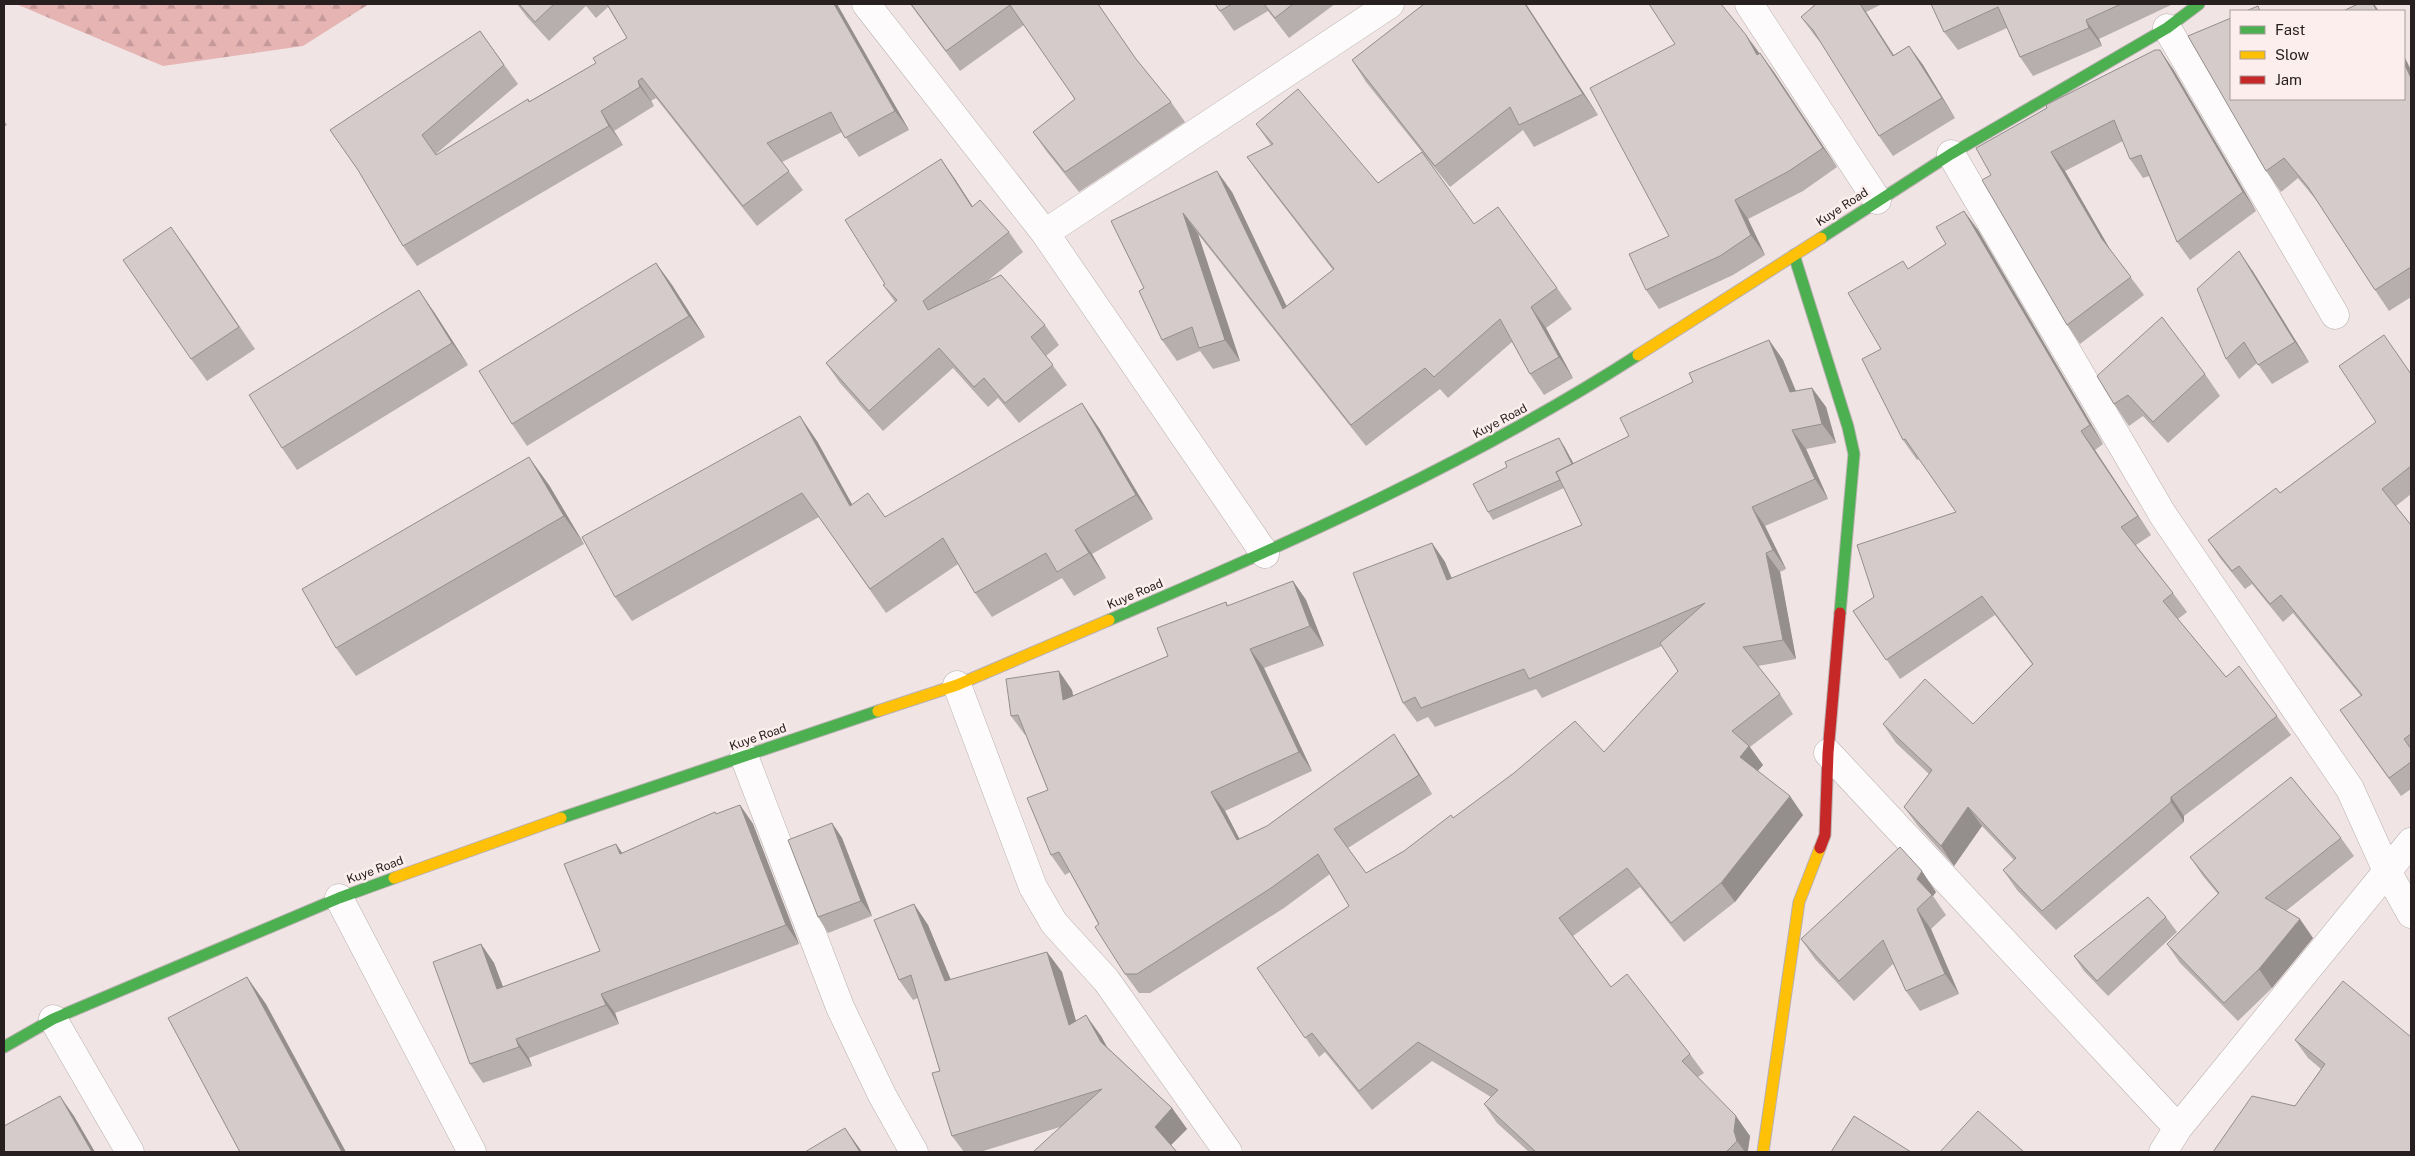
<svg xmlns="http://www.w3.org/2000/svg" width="2415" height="1156" viewBox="0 0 2415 1156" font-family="'Public Sans',sans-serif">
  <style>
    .forest { fill: url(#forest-firs) }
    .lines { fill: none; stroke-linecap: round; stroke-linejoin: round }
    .street-casing { stroke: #b9b0b0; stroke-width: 29 }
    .fast-casing { stroke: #b9b0b0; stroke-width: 13 }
    .slow-casing { stroke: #b9b0b0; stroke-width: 13 }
    .jam-casing { stroke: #b9b0b0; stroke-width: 13 }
    .street { stroke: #fdfbfb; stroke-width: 28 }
    .fast { stroke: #4caf50; stroke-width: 11 }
    .slow { stroke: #ffc107; stroke-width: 11 }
    .jam { stroke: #c62828; stroke-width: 11 }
    .wall { fill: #b6afae }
    .shaded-wall { fill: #948e8d }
    .building { fill: #d4cbca; stroke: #948e8d }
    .labels { text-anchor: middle; stroke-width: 5; stroke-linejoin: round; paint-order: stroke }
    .street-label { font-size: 12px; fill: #282020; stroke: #fceeed }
  </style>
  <defs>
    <pattern id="forest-firs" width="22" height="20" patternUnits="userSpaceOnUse" patternTransform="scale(1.25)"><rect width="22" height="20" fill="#e7b4b4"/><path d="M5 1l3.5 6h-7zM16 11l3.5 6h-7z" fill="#c69a9a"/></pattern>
  </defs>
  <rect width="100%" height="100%" fill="#f0e4e4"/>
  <path class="forest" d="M 16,4 L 369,4 L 303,46 L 163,66 Z"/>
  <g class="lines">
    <defs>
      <path id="street" d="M 866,4 L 1045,233 L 1265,554
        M 1749,4 L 1877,200
        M 2167,28 L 2335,315
        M 1951,154 L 2163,515 L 2350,789 L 2387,871 L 2411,914
        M 1045,233 L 1390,4
        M 957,685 L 1033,887 L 1054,923 L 1106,980 L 1228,1152
        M 1828,753 L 2178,1128
        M 744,756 L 840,1007 L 882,1095 L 914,1152
        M 339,898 L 472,1152
        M 53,1019 L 130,1152
        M 2163,1152 L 2178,1128 L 2411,842"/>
      <path id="fast" d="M 1821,238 L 1951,154 L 2167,28 L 2199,4
        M 1794,255 L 1848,427 L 1854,454 L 1840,613
        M 1109,620 C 1290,543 1472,462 1638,355
        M 561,818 L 878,711
        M 4,1047 L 53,1019 L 339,898 L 394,878"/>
      <path id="slow" d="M 1638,355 L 1821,238
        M 878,711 L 957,685 L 1109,620
        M 394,878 L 561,818
        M 1763,1152 L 1799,902 L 1820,848"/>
      <path id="jam" d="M 1820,848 L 1825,835 L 1828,753 L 1840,613"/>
    </defs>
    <use href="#street" class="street-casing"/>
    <use href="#fast" class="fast-casing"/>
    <use href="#slow" class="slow-casing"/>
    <use href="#jam" class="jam-casing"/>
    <use href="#street" class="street"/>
    <use href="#fast" class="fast"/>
    <use href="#slow" class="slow"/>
    <use href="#jam" class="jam"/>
  </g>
  <path class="wall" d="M 517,4 L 837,4 L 909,130 L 859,157 L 842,132 L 782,162 L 803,190 L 757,226 L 656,98 L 651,101 L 654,106 L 614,131 L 623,145 L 417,266 L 403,246 L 358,170 L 480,31 L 518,84 L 436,154 L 436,155 L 596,63 L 627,38 L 608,7 L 596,18 L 586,6 L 549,41 L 527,17 Z
    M 910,4 L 1098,4 L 1137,61 L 1171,102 L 1185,122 L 1079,192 L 1047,152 L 1033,132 L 1075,99 L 1024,25 L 960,71 Z
    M 1215,4 L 1335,4 L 1289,38 L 1268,11 L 1234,31 Z
    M 1424,4 L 1526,4 L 1598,115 L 1534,147 L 1523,130 L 1450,187 L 1366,82 L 1352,60 Z
    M 1816,4 L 1882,4 L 1866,12 L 1894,55 L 1909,46 L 1923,65 L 1955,118 L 1893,156 L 1879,136 L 1822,44 L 1815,36 L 1801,17 Z
    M 1931,4 L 2171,4 L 2171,5 L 2099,39 L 2102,46 L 2033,76 L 2020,57 L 2007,28 L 1958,50 L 1944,32 Z
    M 1760,53 L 1837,167 L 1803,191 L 1748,219 L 1765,255 L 1733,275 L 1659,309 L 1646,290 L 1669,236 Z
    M 2404,56 L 2411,70 L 2411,297 L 2389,311 L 2375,290 L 2317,201 L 2298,178 L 2281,192 L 2266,171 L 2231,99 Z
    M 2173,69 L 2256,211 L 2190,260 L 2177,242 L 2149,176 L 2143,178 L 2130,159 L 2123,141 L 2065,171 L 2111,251 L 2144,295 L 2080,344 L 2067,325 L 1991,175 Z
    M 4,120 L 7,125 L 4,127 Z
    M 1256,124 L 1378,183 L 1474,224 L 1557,288 L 1572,309 L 1546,328 L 1573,378 L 1544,395 L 1530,374 L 1512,342 L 1448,398 L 1440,389 L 1366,446 L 1198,234 L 1240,361 L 1213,369 L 1200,351 L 1177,361 L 1162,340 L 1144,288 L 1111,221 L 1232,192 L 1286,306 L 1333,270 L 1262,178 L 1247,157 L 1271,145 Z
    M 941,159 L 973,207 L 1009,232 L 1023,252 L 984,284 L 1045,325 L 1059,345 L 1046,356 L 1067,385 L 1019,423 L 998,398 L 988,407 L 953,368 L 883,431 L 840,383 L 826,363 L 895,302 L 883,285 L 885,284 Z
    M 1964,211 L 1978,230 L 2103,444 L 2095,450 L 2151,535 L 2136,545 L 2173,593 L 2187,612 L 2178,619 L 2226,677 L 2277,716 L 2291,735 L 2184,816 L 2184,822 L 2056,930 L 2017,890 L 2003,870 L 2014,860 L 1982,826 L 1954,866 L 1918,826 L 1904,807 L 1929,774 L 1896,743 L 1883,724 L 1973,724 L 2032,664 L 1995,615 L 1900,679 L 1853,611 L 1874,597 L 1956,512 L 1919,459 L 1917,460 L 1903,440 L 1881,349 L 1908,269 L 1946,244 Z
    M 187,249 L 255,349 L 207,381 L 191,359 Z
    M 656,263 L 672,285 L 705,337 L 527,446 L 512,424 Z
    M 2252,270 L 2309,362 L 2272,384 L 2257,363 L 2239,379 L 2226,359 Z
    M 434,312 L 468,365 L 297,470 L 282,448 Z
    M 1769,340 L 1783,360 L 1796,391 L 1812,388 L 1826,407 L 1836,443 L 1806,449 L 1828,499 L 1765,526 L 1786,569 L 1780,572 L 1796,659 L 1758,666 L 1780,694 L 1793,714 L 1750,747 L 1763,765 L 1758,771 L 1803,815 L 1735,902 L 1684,942 L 1640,887 L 1573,936 L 1611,987 L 1690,1054 L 1704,1073 L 1698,1077 L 1750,1136 L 1748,1150 L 1748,1152 L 1529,1152 L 1497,1123 L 1484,1104 L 1491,1097 L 1432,1061 L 1372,1110 L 1325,1052 L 1319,1057 L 1257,968 L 1349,906 L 1330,874 L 1284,908 L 1150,993 L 1139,993 L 1125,974 L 1070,872 L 1065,875 L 1051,855 L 1048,790 L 1026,735 L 1025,735 L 1011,716 L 1072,690 L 1073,696 L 1168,656 L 1226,602 L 1228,606 L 1293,581 L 1306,600 L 1324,646 L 1264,668 L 1312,771 L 1225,811 L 1239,839 L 1267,826 L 1394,734 L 1407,754 L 1432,794 L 1348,848 L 1366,873 L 1404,851 L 1453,818 L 1604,752 L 1678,671 L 1662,646 L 1542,698 L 1536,689 L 1435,727 L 1428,717 L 1417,722 L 1403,703 L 1432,543 L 1445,562 L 1452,578 L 1582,525 L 1564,488 L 1493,520 L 1488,512 L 1564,446 L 1574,464 L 1629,436 L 1693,382 Z
    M 2205,374 L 2220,396 L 2168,443 L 2143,416 L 2129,426 L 2114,404 L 2097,376 Z
    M 2411,374 L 2411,494 L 2396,506 L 2411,525 L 2411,789 L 2401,796 L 2340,710 L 2361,696 L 2293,613 L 2283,622 L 2252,584 L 2245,589 L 2220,558 L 2208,540 L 2280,493 L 2376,422 Z
    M 1099,428 L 1153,519 L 1092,554 L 1106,578 L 1074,596 L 1062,578 L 992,617 L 975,593 L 958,564 L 886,613 L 819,517 L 632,621 L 615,597 L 817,441 L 852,505 L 885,517 Z
    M 549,485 L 584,544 L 356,676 L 336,648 Z
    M 740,805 L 753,824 L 799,944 L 615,1013 L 619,1024 L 529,1058 L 532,1066 L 483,1083 L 470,1064 L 481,944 L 494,963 L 503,987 L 600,951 L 616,844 L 622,853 Z
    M 832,823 L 842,838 L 872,916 L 828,933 L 818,917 Z
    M 2341,838 L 2354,856 L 2286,911 L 2313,938 L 2272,988 L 2238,1021 L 2180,963 L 2167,944 L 2218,894 L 2203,876 L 2190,857 Z
    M 1936,892 L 1933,896 L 1946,915 L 1931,929 L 1959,994 L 1920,1011 L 1906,991 L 1893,964 L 1854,1001 L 1815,959 L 1801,939 Z
    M 914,904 L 928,925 L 951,980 L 1047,952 L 1062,972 L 1076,1021 L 1101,1036 L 1107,1047 L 1172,1108 L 1187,1129 L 1171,1145 L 1060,1127 L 980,1152 L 964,1152 L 952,1136 L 940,1071 L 918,998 L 913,1000 L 899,980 Z
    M 2166,917 L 2177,932 L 2108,996 L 2084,971 L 2074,956 Z
    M 2411,1037 L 2295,1106 L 2321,1069 L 2308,1058 L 2295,1040 Z"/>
  <path class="shaded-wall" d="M 834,4 L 837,4 L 909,130 L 895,111 Z
    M 1525,4 L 1526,4 L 1598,115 L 1583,94 Z
    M 1860,4 L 1866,12 L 1906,75 L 1893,56 Z
    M 2373,4 L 2374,4 L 2379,11 L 2377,11 Z
    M 2086,20 L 2099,39 L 2102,46 L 2089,28 Z
    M 1746,35 L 1760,54 L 1757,55 Z
    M 1909,46 L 1923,65 L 1955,118 L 1942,98 Z
    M 2160,50 L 2173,69 L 2256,211 L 2243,192 Z
    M 1760,53 L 1774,72 L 1837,167 L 1823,148 Z
    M 2404,56 L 2411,70 L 2411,78 L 2404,63 Z
    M 638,81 L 651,101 L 654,106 L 640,87 Z
    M 601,111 L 614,131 L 623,145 L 609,126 Z
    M 2051,152 L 2065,171 L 2115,258 L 2102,239 Z
    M 941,159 L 955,179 L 986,227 L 972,207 Z
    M 1217,171 L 1232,192 L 1298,330 L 1283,309 Z
    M 1735,200 L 1748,219 L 1765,255 L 1751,235 Z
    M 1964,211 L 1978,230 L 2103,444 L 2090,425 Z
    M 1183,213 L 1198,234 L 1240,361 L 1225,340 Z
    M 2239,251 L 2252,270 L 2309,362 L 2295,342 Z
    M 656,263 L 672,285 L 705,337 L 689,316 Z
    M 419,290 L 434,312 L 468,365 L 452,343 Z
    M 1531,307 L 1546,328 L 1573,378 L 1559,357 Z
    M 1769,340 L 1783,360 L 1804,411 L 1790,392 Z
    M 1812,388 L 1826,407 L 1836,443 L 1822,424 Z
    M 1082,403 L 1099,428 L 1153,519 L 1136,495 Z
    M 800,416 L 817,441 L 867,531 L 850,506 Z
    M 1792,430 L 1806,449 L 1828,499 L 1815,479 Z
    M 2081,431 L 2095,450 L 2151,535 L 2138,516 Z
    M 1559,438 L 1564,446 L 1582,480 L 1576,472 Z
    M 529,457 L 549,485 L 584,544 L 564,516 Z
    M 1752,507 L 1765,526 L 1786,569 L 1773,550 Z
    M 1075,530 L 1092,554 L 1106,578 L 1089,553 Z
    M 1432,543 L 1445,562 L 1460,600 L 1447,580 Z
    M 1766,553 L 1780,572 L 1796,659 L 1783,640 Z
    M 1293,581 L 1306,600 L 1324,646 L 1310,626 Z
    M 1250,649 L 1264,668 L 1312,771 L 1299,752 Z
    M 1059,671 L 1072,690 L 1077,719 L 1063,700 Z
    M 1394,734 L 1407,754 L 1432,794 L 1419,775 Z
    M 1749,746 L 1763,765 L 1753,776 L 1740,757 Z
    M 1211,792 L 1225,811 L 1250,859 L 1237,840 Z
    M 1790,796 L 1803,815 L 1735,902 L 1721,883 Z
    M 2171,797 L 2184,816 L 2184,822 L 2171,802 Z
    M 740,805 L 753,824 L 799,944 L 786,925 Z
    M 1968,807 L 1982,826 L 1954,866 L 1941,846 Z
    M 832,823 L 842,838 L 872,916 L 861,901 Z
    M 616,844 L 629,863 L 620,854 Z
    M 1922,871 L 1936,892 L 1933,896 L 1917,879 Z
    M 914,904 L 928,925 L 960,1002 L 945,981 Z
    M 1917,909 L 1931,929 L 1959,994 L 1945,974 Z
    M 2300,919 L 2313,938 L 2272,988 L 2259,969 Z
    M 481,944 L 494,963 L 511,1008 L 497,989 Z
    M 1047,952 L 1062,972 L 1083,1046 L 1069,1025 Z
    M 247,977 L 266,1004 L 346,1152 L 342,1152 Z
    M 601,994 L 615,1013 L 619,1024 L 606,1005 Z
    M 1086,1015 L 1101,1036 L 1115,1062 L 1101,1042 Z
    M 516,1039 L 529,1058 L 532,1066 L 519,1047 Z
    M 60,1096 L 74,1116 L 95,1152 L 92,1152 Z
    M 1172,1108 L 1187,1129 L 1169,1147 L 1155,1127 Z
    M 1736,1116 L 1750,1136 L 1748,1150 L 1748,1152 L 1745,1152 L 1737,1141 L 1734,1131 Z
    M 845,1128 L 860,1149 L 862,1152 L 860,1152 Z"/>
  <path class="building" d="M 519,4 L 554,4 L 535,22 Z
    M 607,4 L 834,4 L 895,111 L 845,138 L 831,112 L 767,143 L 789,171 L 743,206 L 642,78 L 638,81 L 640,87 L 601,111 L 609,126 L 403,246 L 358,170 L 330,130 L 480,31 L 504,65 L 422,135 L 436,155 L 528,99 L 529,102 L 596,63 L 593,58 L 627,38 Z
    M 911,4 L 1098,4 L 1136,59 L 1171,102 L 1065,172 L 1033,132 L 1075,99 L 1010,5 L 946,51 Z
    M 1215,4 L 1232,4 L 1220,11 Z
    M 1264,4 L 1293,4 L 1275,18 Z
    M 1424,4 L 1525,4 L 1583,94 L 1519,125 L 1510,107 L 1435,166 L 1352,60 Z
    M 1649,4 L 1721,4 L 1746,35 L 1757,55 L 1760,53 L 1823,148 L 1789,171 L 1735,200 L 1751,235 L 1720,256 L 1646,290 L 1629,254 L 1669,236 L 1590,88 L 1675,44 Z
    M 1816,4 L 1860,4 L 1893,56 L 1909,46 L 1942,98 L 1879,136 L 1813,30 L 1801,17 Z
    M 1931,4 L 2121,4 L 2086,20 L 2089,28 L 2020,57 L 1998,7 L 1944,32 Z
    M 2358,4 L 2373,4 L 2377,11 L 2343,11 Z
    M 2258,6 L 2260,11 L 2246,11 Z
    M 2231,18 L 2231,99 L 2404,99 L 2404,63 L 2411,78 L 2411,267 L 2375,290 L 2308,187 L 2284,158 L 2266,171 L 2188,36 Z
    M 2155,50 L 2160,50 L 2243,192 L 2177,242 L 2141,155 L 2130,159 L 2114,120 L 2051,152 L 2102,239 L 2131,277 L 2067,325 L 1982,180 L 1991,175 L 1976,148 L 2047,108 L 2046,105 Z
    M 1298,89 L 1378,183 L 1422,152 L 1474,224 L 1498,207 L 1557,288 L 1531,307 L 1559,357 L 1530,374 L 1500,319 L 1434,377 L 1425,368 L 1351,425 L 1183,213 L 1225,340 L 1199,348 L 1192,327 L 1162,340 L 1139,291 L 1144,288 L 1111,221 L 1217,171 L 1283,309 L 1334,269 L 1247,157 L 1273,144 L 1256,124 Z
    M 941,159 L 972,207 L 980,200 L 1009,232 L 923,301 L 928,310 L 1001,275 L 1045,325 L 1031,337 L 1053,365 L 1005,403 L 984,378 L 974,387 L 939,348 L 869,411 L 826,363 L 897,300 L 883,285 L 885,284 L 845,220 Z
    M 1964,211 L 2090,425 L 2081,431 L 2138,516 L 2121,527 L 2173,593 L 2163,601 L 2226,677 L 2239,666 L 2277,716 L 2171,797 L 2171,802 L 2042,911 L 2003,870 L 2016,858 L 1968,807 L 1941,846 L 1904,807 L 1932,770 L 1883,724 L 1925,679 L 1973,724 L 2033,664 L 1982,596 L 1886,660 L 1853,611 L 1874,597 L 1857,545 L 1956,512 L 1905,439 L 1903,440 L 1862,359 L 1881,349 L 1848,293 L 1903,261 L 1908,269 L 1946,244 L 1936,227 Z
    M 171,227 L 239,327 L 191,359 L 123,260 Z
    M 2239,251 L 2295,342 L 2258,365 L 2244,342 L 2226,359 L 2197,289 Z
    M 656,263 L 689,316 L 512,424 L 479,371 Z
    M 419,290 L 452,343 L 282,448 L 249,395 Z
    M 2162,317 L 2205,374 L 2153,422 L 2128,395 L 2114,404 L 2097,376 Z
    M 2384,335 L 2411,374 L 2411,466 L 2382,489 L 2411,525 L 2411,734 L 2404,739 L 2411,749 L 2411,762 L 2389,778 L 2340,710 L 2362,695 L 2281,595 L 2270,604 L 2239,566 L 2232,571 L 2208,540 L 2276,488 L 2280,493 L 2376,422 L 2339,366 Z
    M 1769,340 L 1790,392 L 1812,388 L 1822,424 L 1792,430 L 1815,479 L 1752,507 L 1773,550 L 1766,553 L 1783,640 L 1743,647 L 1780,694 L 1732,731 L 1749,746 L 1740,757 L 1790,796 L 1721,883 L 1671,923 L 1627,868 L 1559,918 L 1611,987 L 1627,974 L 1690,1054 L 1682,1061 L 1736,1116 L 1734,1131 L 1737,1141 L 1726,1152 L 1536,1152 L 1484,1104 L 1498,1090 L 1418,1042 L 1359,1091 L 1312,1033 L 1305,1038 L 1257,968 L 1349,906 L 1318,854 L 1271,888 L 1137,974 L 1125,974 L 1095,927 L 1099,924 L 1059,852 L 1051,855 L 1027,798 L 1048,790 L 1018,715 L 1011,716 L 1006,679 L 1059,671 L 1063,700 L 1168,656 L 1157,628 L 1226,602 L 1227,606 L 1293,581 L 1310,626 L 1250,649 L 1299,752 L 1211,792 L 1237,840 L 1267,826 L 1394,734 L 1419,775 L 1334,829 L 1366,873 L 1404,851 L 1451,815 L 1453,818 L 1514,773 L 1575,721 L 1604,752 L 1678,671 L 1660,643 L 1705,603 L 1529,679 L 1524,669 L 1421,708 L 1415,697 L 1403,703 L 1353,573 L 1432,543 L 1447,580 L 1582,525 L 1556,472 L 1629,436 L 1620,418 L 1693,382 L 1689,373 Z
    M 1082,403 L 1136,495 L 1075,530 L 1089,553 L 1057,572 L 1046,553 L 975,593 L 943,538 L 870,589 L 802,493 L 615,597 L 582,537 L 800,416 L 850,506 L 868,493 L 885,517 Z
    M 1559,438 L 1572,464 L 1556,472 L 1560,480 L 1488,512 L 1473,484 L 1507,467 L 1505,462 Z
    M 529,457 L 564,516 L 336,648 L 302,589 Z
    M 2291,777 L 2341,838 L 2265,898 L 2300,919 L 2259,969 L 2224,1003 L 2167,944 L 2219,893 L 2190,857 Z
    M 740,805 L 786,925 L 601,994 L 606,1005 L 516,1039 L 519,1047 L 470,1064 L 433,962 L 481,944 L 497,989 L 600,951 L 564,864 L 616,844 L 620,854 L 715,812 L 716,814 Z
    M 832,823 L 861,901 L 818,917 L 788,840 Z
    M 1900,847 L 1922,871 L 1917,879 L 1932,895 L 1917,909 L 1945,974 L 1906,991 L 1883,940 L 1839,981 L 1801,939 Z
    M 2148,897 L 2166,917 L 2097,981 L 2074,956 Z
    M 914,904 L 945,981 L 1047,952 L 1069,1025 L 1086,1015 L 1101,1042 L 1172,1108 L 1155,1127 L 1177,1152 L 1033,1152 L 1102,1089 L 952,1136 L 932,1073 L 940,1071 L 911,975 L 899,980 L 874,920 Z
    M 247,977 L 342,1152 L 240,1152 L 168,1018 Z
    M 2343,981 L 2411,1037 L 2411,1152 L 2213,1152 L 2252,1096 L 2295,1106 L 2325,1064 L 2295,1040 Z
    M 60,1096 L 92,1152 L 4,1152 L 4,1126 Z
    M 1978,1111 L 2024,1152 L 1940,1152 Z
    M 1854,1116 L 1911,1152 L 1831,1152 Z
    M 845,1128 L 860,1152 L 805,1152 Z"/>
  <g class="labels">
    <g class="street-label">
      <text transform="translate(1842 207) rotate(-33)" y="4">Kuye Road</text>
      <text transform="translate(1500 421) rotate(-28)" y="4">Kuye Road</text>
      <text transform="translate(1135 594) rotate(-23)" y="4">Kuye Road</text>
      <text transform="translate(758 737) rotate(-19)" y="4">Kuye Road</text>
      <text transform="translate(375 870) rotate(-20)" y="4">Kuye Road</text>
    </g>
  </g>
  <rect width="2415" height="1156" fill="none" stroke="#282020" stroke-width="10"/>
  <rect x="2230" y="10" width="175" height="90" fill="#fceeed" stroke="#a79c9b"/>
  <rect x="2240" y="26" width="25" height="8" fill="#4caf50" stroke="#a79c9b"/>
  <text x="2275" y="35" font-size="15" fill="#282020">Fast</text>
  <rect x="2240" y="51" width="25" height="8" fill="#ffc107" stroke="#a79c9b"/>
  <text x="2275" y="60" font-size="15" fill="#282020">Slow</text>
  <rect x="2240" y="76" width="25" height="8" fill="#c62828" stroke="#a79c9b"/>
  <text x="2275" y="85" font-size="15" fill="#282020">Jam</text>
</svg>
